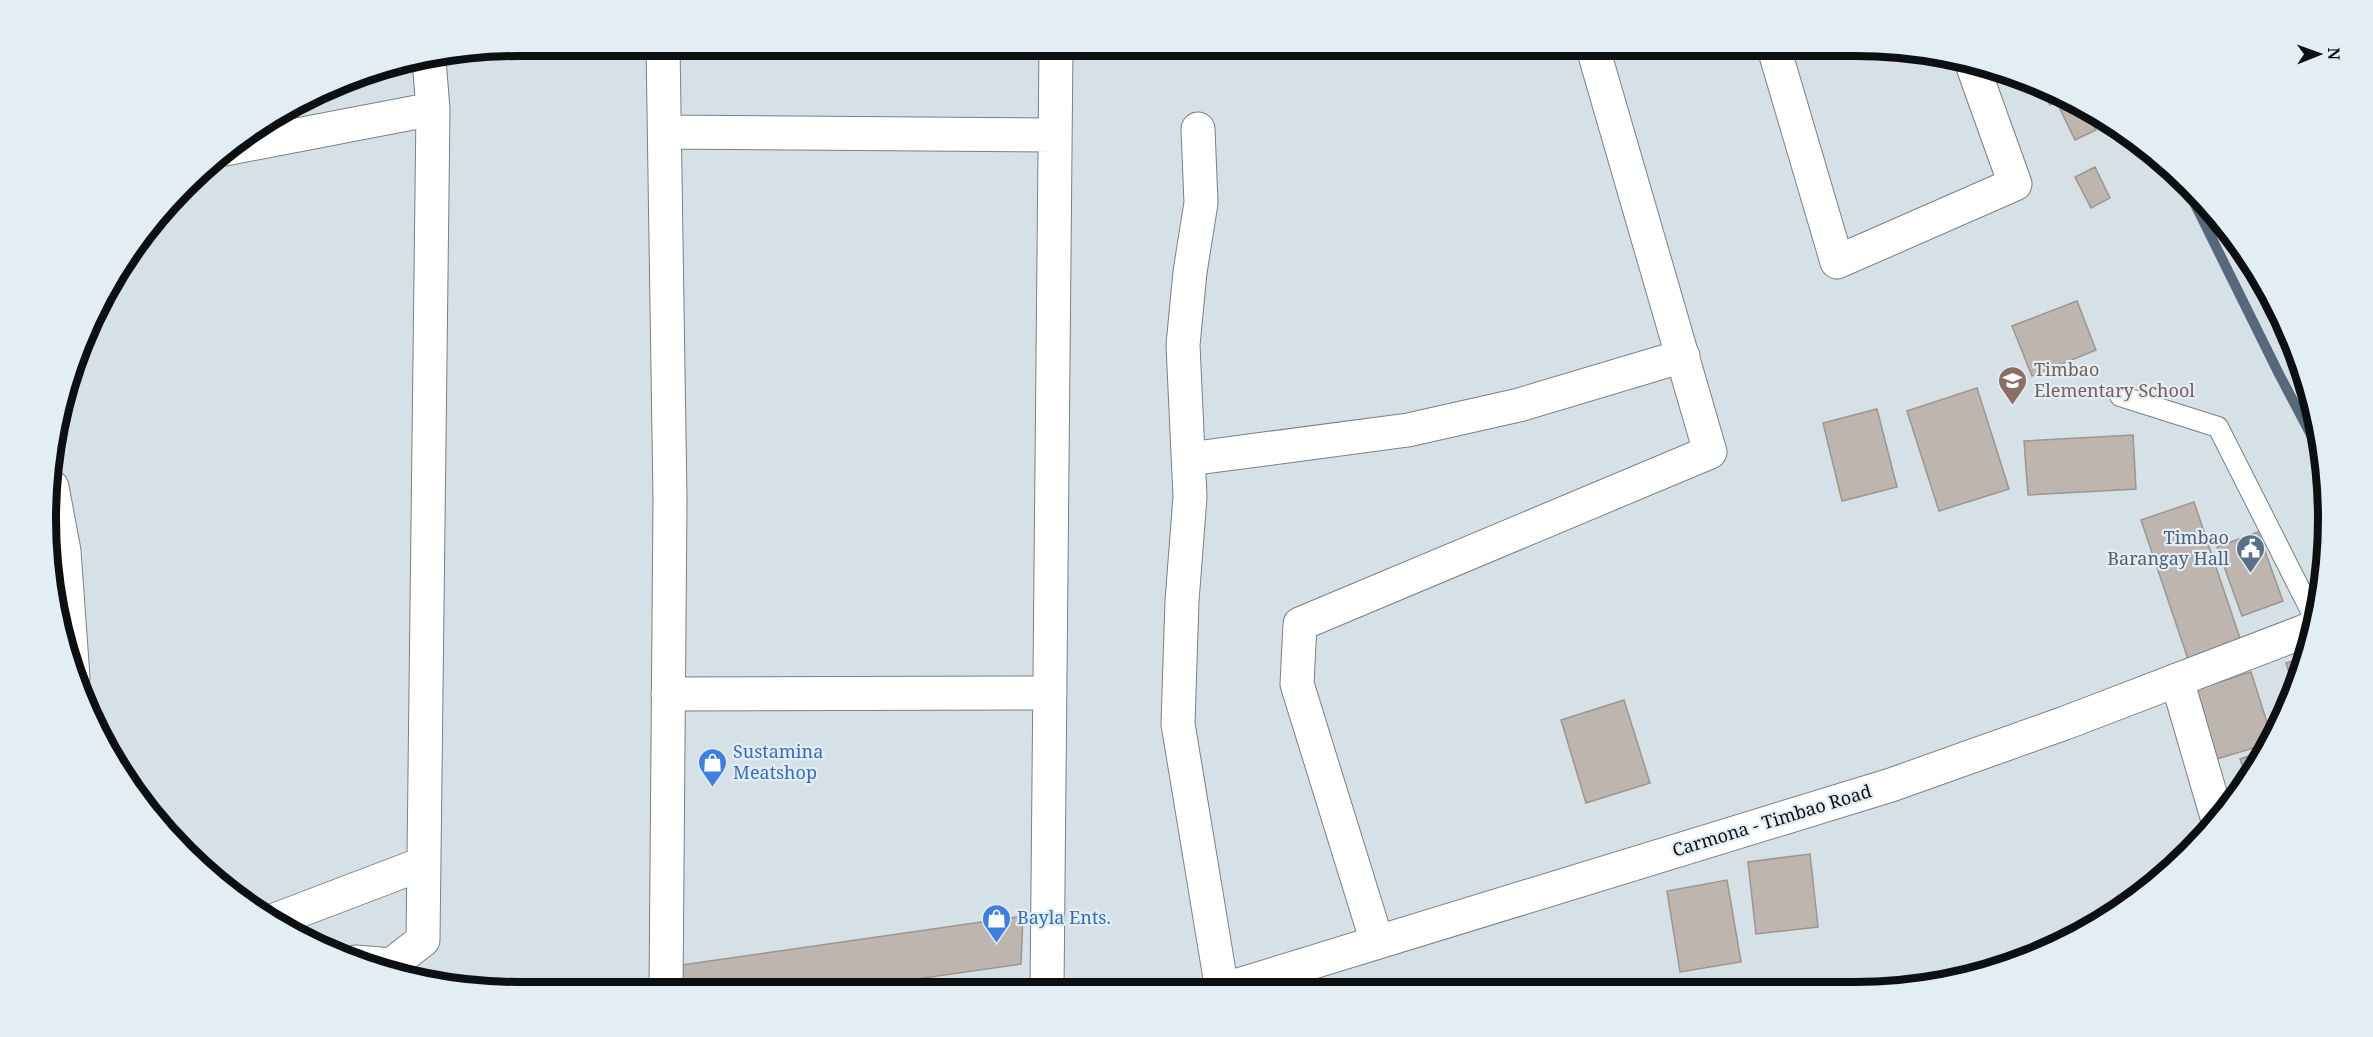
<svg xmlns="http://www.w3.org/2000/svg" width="2373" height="1037" viewBox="0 0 2373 1037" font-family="'Noto Serif',serif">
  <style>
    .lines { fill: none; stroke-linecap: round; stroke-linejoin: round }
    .stream { stroke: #56687a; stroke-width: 10 }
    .building { fill: #beb5ae; stroke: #9d958e; stroke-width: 1.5 }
    .lane-casing { stroke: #798188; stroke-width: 22 }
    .street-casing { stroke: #798188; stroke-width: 35 }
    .secondary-casing { stroke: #798188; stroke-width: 35 }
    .lane { stroke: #fff; stroke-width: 20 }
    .street { stroke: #fff; stroke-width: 33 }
    .secondary { stroke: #fff; stroke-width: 33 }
    .labels { text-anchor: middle; stroke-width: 4.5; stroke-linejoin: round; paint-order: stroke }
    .education-label { font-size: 18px; fill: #785e54; stroke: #e3edf4; text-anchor: start }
    .service-label { font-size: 18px; fill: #4e5e75; stroke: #e3edf4; text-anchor: end }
    .shop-label { font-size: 18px; fill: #366cbe; stroke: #e3edf4; text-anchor: start }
    .street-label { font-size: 18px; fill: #0c1012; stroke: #e3edf4 }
    .rim { fill: none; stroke: #0c1012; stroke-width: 8 }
  </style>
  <rect width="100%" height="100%" fill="#d6e0e7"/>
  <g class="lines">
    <path class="stream" d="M 2183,180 L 2279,374 L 2321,454"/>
  </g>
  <path class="building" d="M 2040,85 L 2065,97 L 2050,105 Z
    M 2076,101 L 2083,105 L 2096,130 L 2075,140 L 2060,109 Z
    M 2095,167 L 2110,198 L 2091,208 L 2075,177 Z
    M 2242,251 L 2243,251 L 2264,285 L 2260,286 Z
    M 2266,288 L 2279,309 L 2285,324 L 2281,326 L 2262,290 Z
    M 2077,301 L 2096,350 L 2032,376 L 2012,326 Z
    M 2287,329 L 2299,362 L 2283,331 Z
    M 1977,388 L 2009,489 L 1939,511 L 1907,411 Z
    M 1877,409 L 1897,487 L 1842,501 L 1823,423 Z
    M 2133,435 L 2136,489 L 2028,495 L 2024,441 Z
    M 2194,502 L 2242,644 L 2189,662 L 2141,520 Z
    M 2258,532 L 2283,601 L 2242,616 L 2217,547 Z
    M 2306,657 L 2303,671 L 2294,688 L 2286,663 Z
    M 2251,672 L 2271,735 L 2267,744 L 2210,761 L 2188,692 Z
    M 1624,700 L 1650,783 L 1586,803 L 1561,720 Z
    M 2263,751 L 2248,782 L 2240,759 Z
    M 1810,854 L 1818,927 L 1756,934 L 1748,862 Z
    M 1727,880 L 1741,962 L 1680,972 L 1667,891 Z
    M 1023,916 L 1021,964 L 832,991 L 681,992 L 682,965 Z"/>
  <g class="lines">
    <defs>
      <path id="lane" d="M 2120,396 L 2218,427 L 2315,619"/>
      <path id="street" d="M 663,45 L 670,500 L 666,992
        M 1773,45 L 1837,262 L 2015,184 L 1972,64
        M 1198,129 L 1201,203 L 1190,272 L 1183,345 L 1190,497 L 1182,601 L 1178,724 L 1222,990
        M 665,132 L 1055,135
        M 225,149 L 433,109
        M 1189,459 L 1408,430 L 1519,405 L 1683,356
        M 52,487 L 64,551 L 73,677
        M 2177,680 L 2217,817
        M 668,694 L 1050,693
        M 272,921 L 422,864
        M 1377,942 L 1297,684 L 1300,624 L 1710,452 L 1592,45
        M 356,962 L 391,965 L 423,940 L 433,109 L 429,60
        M 1047,990 L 1056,45"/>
      <path id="secondary" d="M 1222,990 L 1891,785 L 2065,723 L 2313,628"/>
    </defs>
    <use href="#lane" class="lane-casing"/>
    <use href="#street" class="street-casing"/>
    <use href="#secondary" class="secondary-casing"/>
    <use href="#lane" class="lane"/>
    <use href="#street" class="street"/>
    <use href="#secondary" class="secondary"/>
  </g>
  <defs>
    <symbol id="school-pin" viewBox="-11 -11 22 30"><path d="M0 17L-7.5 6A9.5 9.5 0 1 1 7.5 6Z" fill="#8d6e63" stroke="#e3edf4"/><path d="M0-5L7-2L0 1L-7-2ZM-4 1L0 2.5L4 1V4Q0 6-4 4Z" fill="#fff"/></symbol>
    <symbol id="civic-pin" viewBox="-11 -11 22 30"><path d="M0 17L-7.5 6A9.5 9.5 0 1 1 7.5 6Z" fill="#5c6f8a" stroke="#e3edf4"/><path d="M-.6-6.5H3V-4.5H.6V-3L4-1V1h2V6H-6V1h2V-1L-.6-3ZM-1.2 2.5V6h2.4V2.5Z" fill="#fff"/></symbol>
    <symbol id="shop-pin" viewBox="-11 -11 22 30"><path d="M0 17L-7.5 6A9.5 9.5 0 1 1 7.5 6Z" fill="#3f7fe0" stroke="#e3edf4"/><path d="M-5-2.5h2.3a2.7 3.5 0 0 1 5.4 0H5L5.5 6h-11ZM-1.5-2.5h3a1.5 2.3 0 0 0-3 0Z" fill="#fff"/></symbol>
  </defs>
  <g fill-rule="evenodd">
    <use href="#school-pin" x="1996" y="364" width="33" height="45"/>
    <use href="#civic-pin" x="2234" y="532" width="33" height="45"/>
    <use href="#shop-pin" x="696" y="746" width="33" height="45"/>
    <use href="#shop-pin" x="980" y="902" width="33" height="45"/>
  </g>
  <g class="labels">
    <g class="education-label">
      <text x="2034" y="376">Timbao<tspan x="2034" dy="21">Elementary School</tspan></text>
    </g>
    <g class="service-label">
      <text x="2229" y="544">Timbao<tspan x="2229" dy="21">Barangay Hall</tspan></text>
    </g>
    <g class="shop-label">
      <text x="733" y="758">Sustamina<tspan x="733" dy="21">Meatshop</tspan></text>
      <text x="1017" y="924">Bayla Ents.</text>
    </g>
    <g class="street-label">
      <text transform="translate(1772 821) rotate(-17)" y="6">Carmona - Timbao Road</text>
    </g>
  </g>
  <path d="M0 0H2373V1037H0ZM519 56H1855A463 463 0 0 1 2318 519V519A463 463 0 0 1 1855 982H519A463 463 0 0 1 56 519V519A463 463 0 0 1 519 56Z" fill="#e3edf4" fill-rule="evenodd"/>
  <path class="rim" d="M519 56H1855A463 463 0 0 1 2318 519V519A463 463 0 0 1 1855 982H519A463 463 0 0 1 56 519V519A463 463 0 0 1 519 56Z"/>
  <g transform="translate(2319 54) rotate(89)" stroke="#e3edf4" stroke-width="4.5" paint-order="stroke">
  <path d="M0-4.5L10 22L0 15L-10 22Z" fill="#0c1012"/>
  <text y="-9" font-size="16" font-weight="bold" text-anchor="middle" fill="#0c1012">N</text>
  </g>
</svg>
